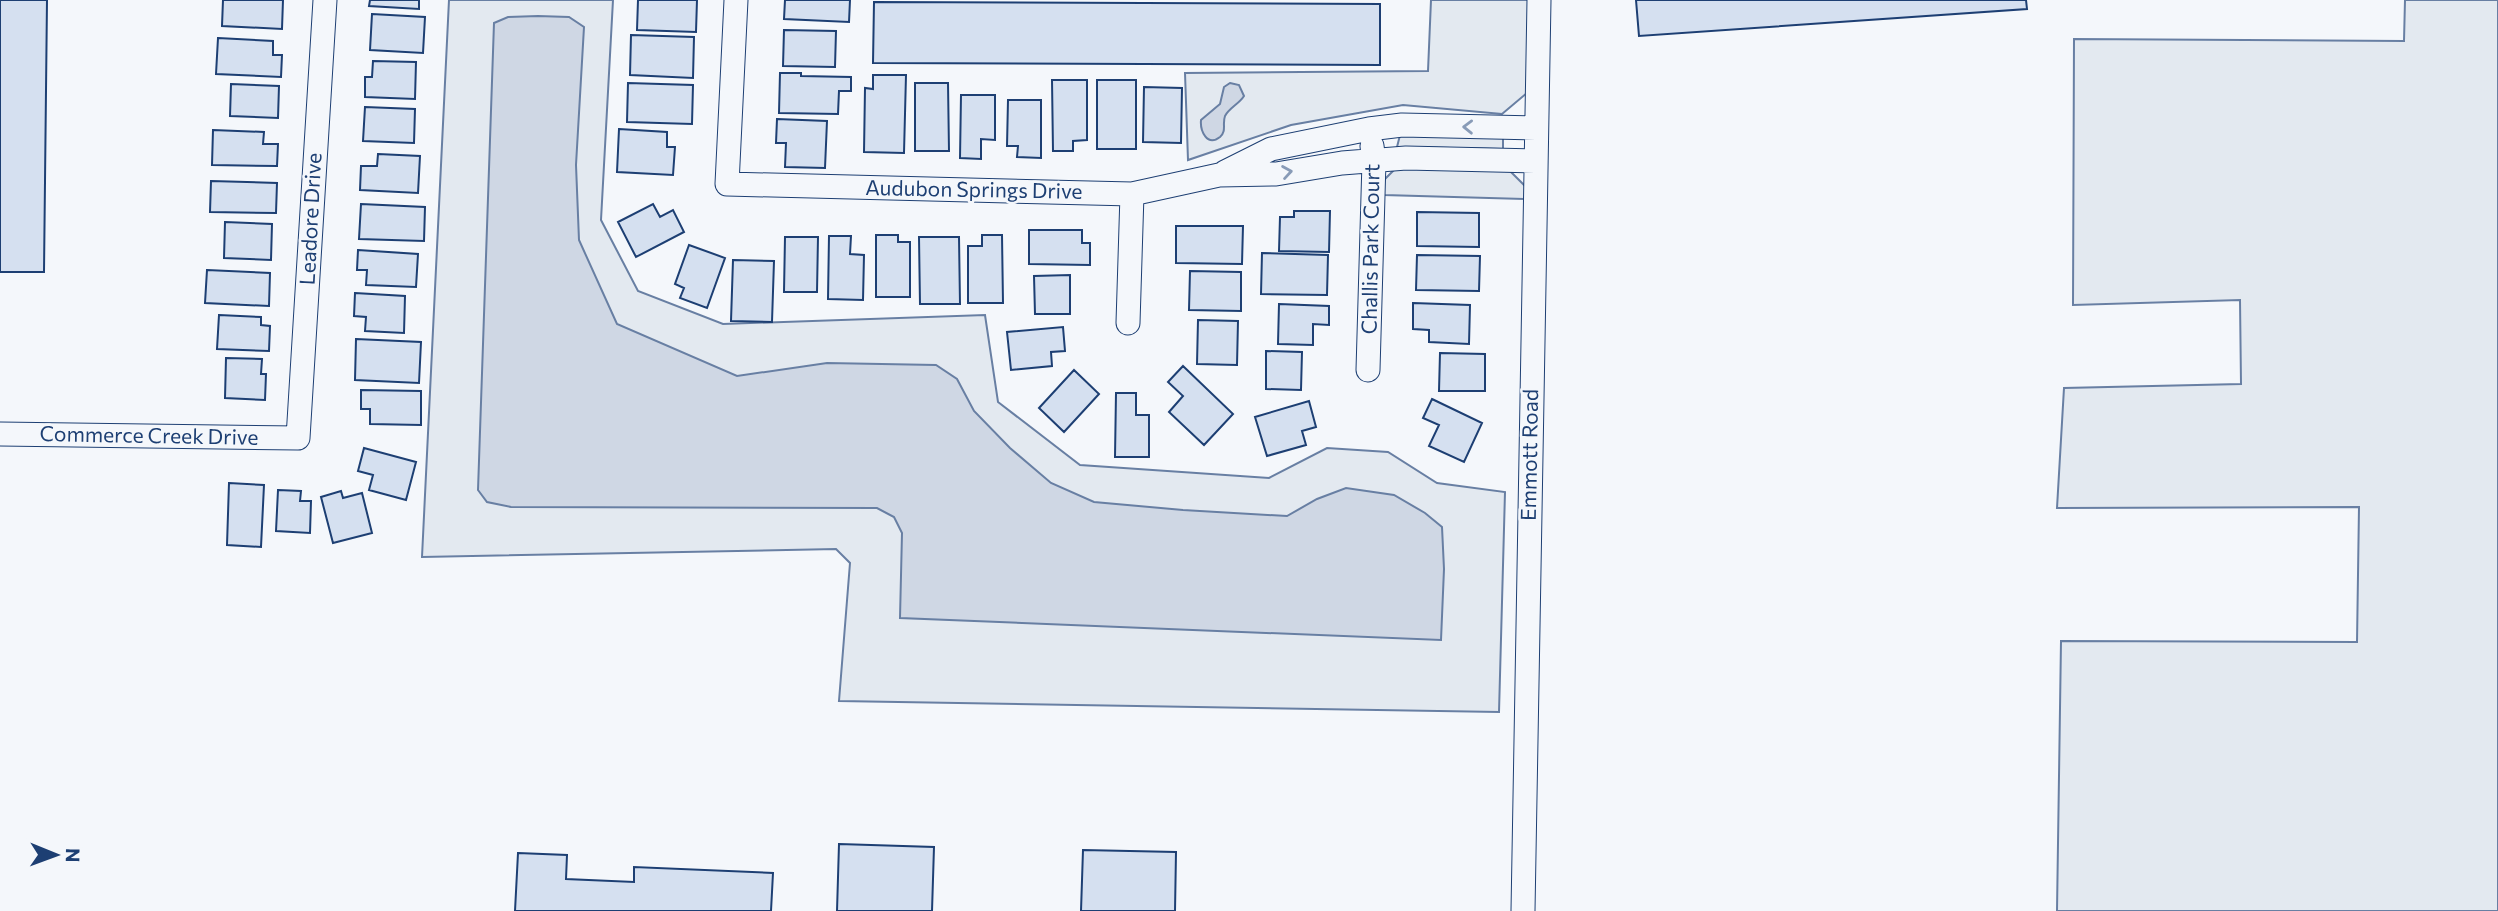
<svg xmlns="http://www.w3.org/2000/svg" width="2498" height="911" viewBox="0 0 2498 911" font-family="Commissioner,sans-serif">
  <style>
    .green { fill: #e3e9f0; stroke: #687fa3; stroke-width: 2 }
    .water { fill: #cfd7e4; stroke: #687fa3; stroke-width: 2 }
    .building { fill: #d5e0f0; stroke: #1d3f73; stroke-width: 2 }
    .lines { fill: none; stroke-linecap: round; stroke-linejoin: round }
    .minor-casing { stroke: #1d3f73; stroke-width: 25 }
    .minor { stroke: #f4f7fb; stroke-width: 23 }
    .oneway { stroke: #889bb7 }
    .labels { text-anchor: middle; stroke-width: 5; stroke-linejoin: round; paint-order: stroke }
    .street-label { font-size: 21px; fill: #1d3f73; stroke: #f4f7fb }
  </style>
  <rect width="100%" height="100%" fill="#f4f7fb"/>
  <path class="green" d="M 449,0 L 613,0 L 601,220 L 638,291 L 723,324 L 985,315 L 998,402 L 1080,465 L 1269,478 L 1327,448 L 1388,452 L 1437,483 L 1505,492 L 1499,712 L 839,701 L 850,563 L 836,549 L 422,557 Z
    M 1431,0 L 1529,0 L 1528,92 L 1502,114 L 1403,105 L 1291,125 L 1188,160 L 1185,73 L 1428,71 Z
    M 2405,0 L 2498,0 L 2498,911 L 2057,911 L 2061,641 L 2357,642 L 2359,507 L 2057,508 L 2064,388 L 2241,384 L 2240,300 L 2073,305 L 2074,39 L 2404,41 Z
    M 1400,135 L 1503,137 L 1503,149 L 1397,147 Z
    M 1398,166 L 1508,169 L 1529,190 L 1524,199 L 1384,195 L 1383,181 Z"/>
  <path class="water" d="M 538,16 L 569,17 L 584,27 L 576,165 L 579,240 L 617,324 L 737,376 L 827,363 L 936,365 L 957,379 L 974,411 L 1010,448 L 1051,483 L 1094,502 L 1183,510 L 1287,516 L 1317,499 L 1346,488 L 1394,495 L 1425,513 L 1442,527 L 1444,569 L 1441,640 L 900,618 L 902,533 L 894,517 L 877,508 L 511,507 L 487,502 L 478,490 L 494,23 L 508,17 Z
    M 1230,83 L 1239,85 L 1244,96 C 1239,104 1229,108 1225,116 C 1222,124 1227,131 1220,137 C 1207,147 1200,131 1201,120 L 1220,104 L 1224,87 Z"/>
  <path class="building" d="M 0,0 L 47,0 L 44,272 L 0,272 Z
    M 223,0 L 283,0 L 282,29 L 222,26 Z
    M 370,0 L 419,0 L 419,9 L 369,6 Z
    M 638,0 L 697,0 L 696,32 L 637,30 Z
    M 785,0 L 850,0 L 849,22 L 784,19 Z
    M 1636,0 L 2026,0 L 2027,9 L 1639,36 Z
    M 874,2 L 1380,4 L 1380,65 L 873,63 Z
    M 372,14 L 425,17 L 423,53 L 370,50 Z
    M 784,30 L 836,31 L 835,67 L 783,66 Z
    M 631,35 L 694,37 L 693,78 L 630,75 Z
    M 218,38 L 273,41 L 273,55 L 282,55 L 281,77 L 216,74 Z
    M 373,61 L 416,62 L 415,99 L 365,97 L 365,77 L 372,77 Z
    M 780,73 L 801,73 L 801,76 L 851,77 L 851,91 L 839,91 L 838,114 L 779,113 Z
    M 873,75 L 906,75 L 904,153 L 864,152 L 865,88 L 873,89 Z
    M 1052,80 L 1087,80 L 1087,140 L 1073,141 L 1073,151 L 1053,151 Z
    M 1097,80 L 1136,80 L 1136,149 L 1097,149 Z
    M 628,83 L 693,85 L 692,124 L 627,122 Z
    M 915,83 L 948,83 L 949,151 L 915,151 Z
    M 231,84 L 279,86 L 278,118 L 230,116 Z
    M 1144,87 L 1182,88 L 1181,143 L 1143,142 Z
    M 961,95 L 995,95 L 995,140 L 981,139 L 981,159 L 960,158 Z
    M 1008,100 L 1041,100 L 1041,158 L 1017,157 L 1018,146 L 1007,146 Z
    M 365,107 L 415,109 L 414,143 L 363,141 Z
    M 777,119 L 827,121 L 825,168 L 785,167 L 786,143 L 776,143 Z
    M 619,129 L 667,132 L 667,147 L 675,147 L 673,175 L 617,172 Z
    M 213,130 L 264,132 L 263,144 L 278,144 L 277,166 L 212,165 Z
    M 378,154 L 420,156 L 418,193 L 360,190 L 361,166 L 377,166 Z
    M 211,181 L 277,183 L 276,213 L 210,212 Z
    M 361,204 L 425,207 L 424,241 L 359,239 Z
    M 653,204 L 660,217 L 673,210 L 684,232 L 636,257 L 618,222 Z
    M 1294,211 L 1330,211 L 1329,252 L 1279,251 L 1280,217 L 1294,217 Z
    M 1417,212 L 1479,213 L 1479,247 L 1417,246 Z
    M 225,222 L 272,224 L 271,260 L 224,258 Z
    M 1176,226 L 1243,226 L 1242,264 L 1176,263 Z
    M 1029,230 L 1082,230 L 1082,243 L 1090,243 L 1090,265 L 1029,264 Z
    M 876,235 L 898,235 L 898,242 L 910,242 L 910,297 L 876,297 Z
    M 982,235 L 1002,235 L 1003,303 L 968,303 L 968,246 L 982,246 Z
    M 829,236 L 851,236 L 850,254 L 864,255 L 863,300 L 828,299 Z
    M 785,237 L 818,237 L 817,292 L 784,292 Z
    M 919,237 L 959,237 L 960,304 L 920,304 Z
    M 689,245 L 725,258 L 707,308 L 680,298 L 684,288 L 675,284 Z
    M 358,250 L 418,254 L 416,287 L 366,285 L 367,270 L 357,270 Z
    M 1262,253 L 1328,255 L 1327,295 L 1261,294 Z
    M 1417,255 L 1480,256 L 1479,291 L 1416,290 Z
    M 733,260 L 774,261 L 772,322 L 731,321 Z
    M 207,270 L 270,273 L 269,306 L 205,303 Z
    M 1190,271 L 1241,272 L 1241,311 L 1189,310 Z
    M 1070,275 L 1070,314 L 1035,314 L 1034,276 Z
    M 355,293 L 405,296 L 404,333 L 365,331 L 366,317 L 354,316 Z
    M 1413,303 L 1470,305 L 1469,344 L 1429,342 L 1429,330 L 1413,329 Z
    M 1279,304 L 1329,306 L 1329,325 L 1313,324 L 1313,345 L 1278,344 Z
    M 219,315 L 261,317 L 261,325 L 270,326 L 269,351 L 217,349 Z
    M 1198,320 L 1238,321 L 1237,365 L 1197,364 Z
    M 1063,327 L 1065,351 L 1051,352 L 1052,366 L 1011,370 L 1007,332 Z
    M 356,339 L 421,342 L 419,383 L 355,380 Z
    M 1266,351 L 1302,352 L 1301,390 L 1266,389 Z
    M 1440,353 L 1485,354 L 1485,391 L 1439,391 Z
    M 226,358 L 262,359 L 261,374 L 266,374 L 265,400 L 225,398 Z
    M 1183,366 L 1233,414 L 1204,445 L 1169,412 L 1183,396 L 1168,382 Z
    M 1074,370 L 1099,394 L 1064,432 L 1039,408 Z
    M 361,390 L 421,391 L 421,425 L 370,424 L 370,409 L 361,409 Z
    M 1116,393 L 1136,393 L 1136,415 L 1149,415 L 1149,457 L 1115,457 Z
    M 1432,399 L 1482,423 L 1464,462 L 1429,446 L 1439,425 L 1423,418 Z
    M 1309,401 L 1316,427 L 1302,431 L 1306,445 L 1267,456 L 1255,417 Z
    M 364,448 L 416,462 L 406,500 L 369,490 L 373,475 L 358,471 Z
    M 229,483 L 264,485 L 261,547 L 227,545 Z
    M 278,490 L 301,491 L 300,501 L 311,501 L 310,533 L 276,531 Z
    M 341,491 L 343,498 L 362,493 L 372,533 L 333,543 L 321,497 Z
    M 839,844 L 934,847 L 932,911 L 837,911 Z
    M 1083,850 L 1176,852 L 1175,911 L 1081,911 Z
    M 518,853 L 567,855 L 566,879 L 634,882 L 634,867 L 773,873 L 771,911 L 515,911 Z"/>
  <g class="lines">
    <defs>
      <path id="minor" d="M 736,0 L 727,184 L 1132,194 L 1219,175 L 1276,174 L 1342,163 L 1406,158 L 1535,161
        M 1225,172 L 1271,149 L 1369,129 L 1402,125 L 1536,128
        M 1128,323 L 1132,194
        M 1368,370 L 1374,161 L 1372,146
        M 0,434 L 298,438 L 325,0
        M 1523,911 L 1539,0"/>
    </defs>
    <use href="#minor" class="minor-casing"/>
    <use href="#minor" class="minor"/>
  </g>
  <defs><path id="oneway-chevron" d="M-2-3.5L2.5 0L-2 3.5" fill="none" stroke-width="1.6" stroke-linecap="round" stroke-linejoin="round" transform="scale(1.75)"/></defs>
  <g class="oneway">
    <use href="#oneway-chevron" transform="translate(1468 127) rotate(-179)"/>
    <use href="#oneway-chevron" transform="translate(1287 172) rotate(-9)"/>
  </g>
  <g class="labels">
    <g class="street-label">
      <text transform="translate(974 190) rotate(1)" y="7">Audubon Springs Drive</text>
      <text transform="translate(311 219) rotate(-87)" y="7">Leadore Drive</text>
      <text transform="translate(1371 249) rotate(-89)" y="7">Challis Park Court</text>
      <text transform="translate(149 436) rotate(1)" y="7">Commerce Creek Drive</text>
      <text transform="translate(1530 455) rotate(-89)" y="7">Emmott Road</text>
    </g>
  </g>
  <g transform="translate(56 855) rotate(91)" stroke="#f4f7fb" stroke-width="5" paint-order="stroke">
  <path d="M0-5L12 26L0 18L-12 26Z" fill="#1d3f73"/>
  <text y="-10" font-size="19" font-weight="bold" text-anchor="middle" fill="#1d3f73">N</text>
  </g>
</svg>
